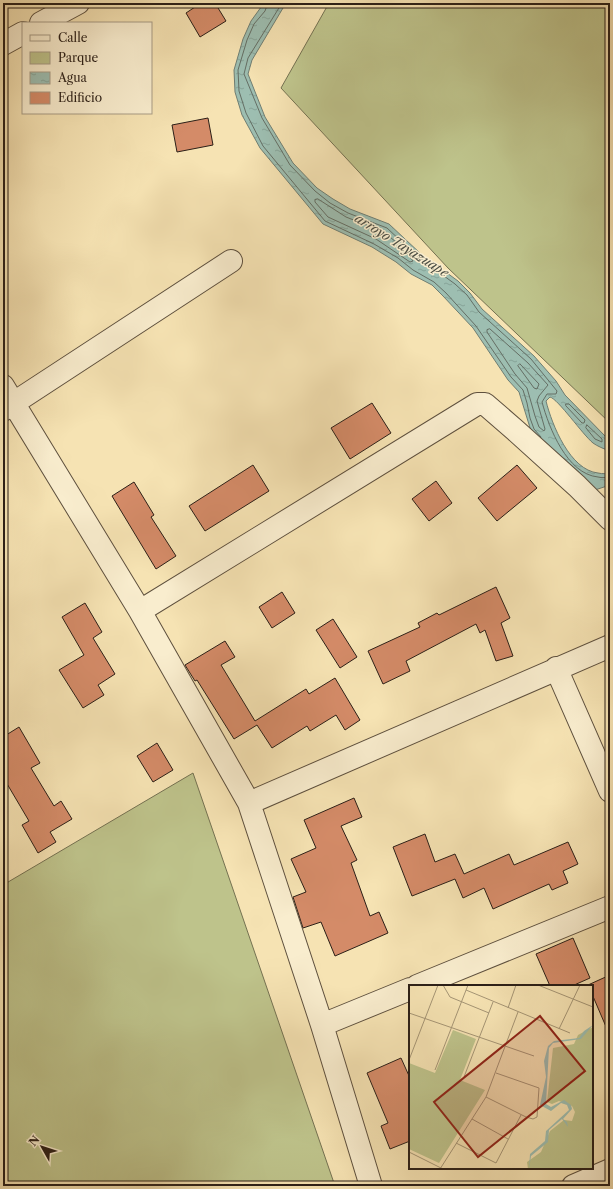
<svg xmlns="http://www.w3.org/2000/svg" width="613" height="1189" viewBox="0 0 613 1189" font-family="'Libre Caslon Text',serif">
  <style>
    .green { fill: #bec38b; stroke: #747151 }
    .water { fill: url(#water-ripples); stroke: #6f7e73 }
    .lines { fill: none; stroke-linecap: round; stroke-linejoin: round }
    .shore { stroke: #646e64; stroke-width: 1 }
    .building { fill: #d48b68; stroke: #2b1f17 }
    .minor-casing { stroke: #5e503e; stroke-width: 24 }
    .minor { stroke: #f9edce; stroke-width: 22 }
    .labels { text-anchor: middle; stroke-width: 3; stroke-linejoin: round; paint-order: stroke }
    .water-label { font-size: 13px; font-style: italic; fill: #4d4f45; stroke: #f9edce }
    .inset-road { fill: none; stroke: #a59575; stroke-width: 1 }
    .view { fill: #8f2418; fill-opacity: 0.15; stroke: #8f2418; stroke-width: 2 }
    .inset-edge { fill: none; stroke: #2b1f17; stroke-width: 2 }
  </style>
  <defs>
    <pattern id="water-ripples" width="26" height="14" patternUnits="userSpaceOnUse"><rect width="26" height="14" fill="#9dbeb1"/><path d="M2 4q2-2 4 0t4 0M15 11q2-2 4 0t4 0" fill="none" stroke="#87a398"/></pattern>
  </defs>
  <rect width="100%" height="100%" fill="#f6e3b3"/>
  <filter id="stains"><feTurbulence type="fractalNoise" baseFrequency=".005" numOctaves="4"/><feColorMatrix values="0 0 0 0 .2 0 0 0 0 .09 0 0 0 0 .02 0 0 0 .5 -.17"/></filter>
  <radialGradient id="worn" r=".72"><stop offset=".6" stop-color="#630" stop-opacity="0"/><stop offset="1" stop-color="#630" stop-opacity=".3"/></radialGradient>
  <path class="green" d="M 329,3 L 610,3 L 610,423 L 448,268 L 281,88 Z
    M 193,773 L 335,1186 L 3,1186 L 3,885 Z"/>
  <path class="water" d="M 264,3 L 286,3 L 252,60 L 248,74 L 265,117 L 293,163 L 317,188 L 333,199 L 350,209 L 389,224 L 421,254 L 458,281 L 470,293 L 482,309 L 534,356 L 556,381 L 565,395 L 606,437 L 610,439 L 610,451 C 604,449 597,446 593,443 C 583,435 558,399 550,397 L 546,401 C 552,425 570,470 598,473 C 603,474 606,474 610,472 L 610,485 L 595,490 L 531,431 L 519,392 L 508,380 L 473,328 L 443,296 L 432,285 L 411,274 L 396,262 L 372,247 L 323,224 L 260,148 L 242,115 L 235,92 L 234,70 L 243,39 L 251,21 Z"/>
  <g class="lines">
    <path class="shore" d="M 268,3 L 265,11 L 254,24 L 247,40 L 238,70 L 239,91 L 246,113 L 263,146 L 325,221 L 374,244 L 398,258 L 413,270 L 434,282 L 446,293 L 476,326 L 511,377 L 523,390 L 527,403 L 530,418 L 534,429 L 541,437
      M 282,3 L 248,58 L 244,74 L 262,118 L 290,165 L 315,191 L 330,203 L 348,213 L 387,228 L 418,257 L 455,284 L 467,295 L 479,312 L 531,359 L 557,391 L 556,394 L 547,394 L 542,402 C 549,428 567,474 598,477 C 602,478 606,478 610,476
      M 318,199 L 346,217 L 384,232 L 403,248 L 413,261 L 410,262 L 376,239 L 328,217 L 315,202 L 315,200 Z
      M 490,329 L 528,363 L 548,385 L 539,396 L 537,401 L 545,429 L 544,431 L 539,427 L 535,416 L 527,388 L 515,374 L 487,332 L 487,330 Z
      M 520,364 L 539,384 L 537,389 L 534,388 L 518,366 Z
      M 566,404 L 569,404 L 585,420 L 584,423 L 582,423 L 566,406 Z
      M 587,425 L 602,439 L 602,442 L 595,439 L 586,428 Z"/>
  </g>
  <path class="building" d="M 201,3 L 215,3 L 226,21 L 200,37 L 186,13 Z
    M 208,118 L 213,145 L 177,152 L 172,125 Z
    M 372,403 L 391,433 L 350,459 L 331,428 Z
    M 253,465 L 269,491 L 205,531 L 189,506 Z
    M 517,465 L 537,488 L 497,521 L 478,498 Z
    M 436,481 L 452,503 L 429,521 L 412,499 Z
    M 134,482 L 154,515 L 151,517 L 176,556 L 156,569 L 112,496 Z
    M 496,587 L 510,618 L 501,623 L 513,656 L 496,661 L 485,630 L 480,633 L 476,624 L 406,661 L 410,671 L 383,684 L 368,651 L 420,627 L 418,623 L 437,613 L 439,615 Z
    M 282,592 L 295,613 L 272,628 L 259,607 Z
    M 85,603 L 102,632 L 93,638 L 115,674 L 98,685 L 104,695 L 83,708 L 59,670 L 84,655 L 62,617 Z
    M 333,619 L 357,657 L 340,668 L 316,630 Z
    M 225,641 L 235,657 L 221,665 L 255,721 L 306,689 L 309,694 L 335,678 L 360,720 L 345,730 L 336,715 L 310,731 L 307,726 L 272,748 L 257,725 L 234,739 L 197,680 L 195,681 L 185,665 Z
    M 19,727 L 40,763 L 31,768 L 54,806 L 61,801 L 72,819 L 50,832 L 56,842 L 38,853 L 22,825 L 29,821 L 3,777 L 3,737 Z
    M 157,743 L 173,770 L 153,782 L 137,756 Z
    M 354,798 L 362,817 L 341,826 L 357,860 L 351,863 L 370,916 L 379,912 L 388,933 L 335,956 L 321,922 L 303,928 L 293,897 L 306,892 L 291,859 L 316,848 L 304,820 Z
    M 425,834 L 435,862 L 455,854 L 464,874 L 509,854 L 514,865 L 568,842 L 578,864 L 563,871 L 568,883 L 552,890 L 549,884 L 493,909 L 484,888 L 463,898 L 455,879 L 412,896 L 393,847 Z
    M 573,938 L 590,978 L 572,986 L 550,986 L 536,954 Z
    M 610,975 L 610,1036 L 592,994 L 592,986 L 588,985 Z
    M 401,1058 L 410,1078 L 410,1141 L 390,1149 L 381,1126 L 388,1123 L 367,1073 Z"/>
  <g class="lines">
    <defs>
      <path id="minor" d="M 41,23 L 78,3
        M 3,44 L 23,33
        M 3,386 L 140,611 L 249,803 L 322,1025 L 371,1186
        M 3,410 L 231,261
        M 140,611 L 477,404 L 485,404 L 515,430 L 577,486 L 610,519
        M 556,668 L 610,791
        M 249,803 L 610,646
        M 417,986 L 610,907
        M 322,1025 L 410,989
        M 573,1186 L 610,1170"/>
    </defs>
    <use href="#minor" class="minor-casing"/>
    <use href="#minor" class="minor"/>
  </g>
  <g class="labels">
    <g class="water-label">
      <text transform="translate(402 245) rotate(32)" y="5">arroyo Tayazuape</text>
    </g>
  </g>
  <g transform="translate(409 985)">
    <rect width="184" height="184" fill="#f6e3b3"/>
    <path d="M 184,42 L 184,184 L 119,184 L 118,177 L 132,167 L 141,146 L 155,135 L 163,136 L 166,127 L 163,121 L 150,116 L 143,119 L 138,117 L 144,63 L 165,59 L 169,50 ZM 44,45 L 67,54 L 51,95 L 76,105 L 30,178 L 0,164 L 0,78 L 26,88 Z" fill="#bec38b"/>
    <path d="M 184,40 L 172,54 L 144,58 L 140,63 L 137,119 L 142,122 L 155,115 L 162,120 L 163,124 L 154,134 L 158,137 L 159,142 L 153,134 L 140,145 L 139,157 L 122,171 L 120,184 L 121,169 L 136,156 L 137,146 L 160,125 L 158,120 L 152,118 L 142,126 L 131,120 L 137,92 L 135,76 L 139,61 L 145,56 L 170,53 L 175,46 Z" fill="#9dbeb1"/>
    <path class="inset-road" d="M 34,0 L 41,12 L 80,28M 129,0 L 184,22M 57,5 L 161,48M 99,23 L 107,0M 0,28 L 125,71M 150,44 L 171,0M 0,75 L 29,0M 26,85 L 59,0M 55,92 L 84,17M 77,112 L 117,132 L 124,134 L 128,132 L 130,103 L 87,88M 63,134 L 99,154M 47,158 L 87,178 L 112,130M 0,167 L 34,184M 31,184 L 77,112 L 109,27"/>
    <path class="view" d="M 131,31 L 176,86 L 69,172 L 25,117 Z"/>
    <rect width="184" height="184" class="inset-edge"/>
  </g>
  <rect width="613" height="1189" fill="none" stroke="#f6e3b3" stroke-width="16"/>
  <rect x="4" y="4" width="605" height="1181" fill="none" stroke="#2b1f17" stroke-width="2"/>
  <rect x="8" y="8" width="597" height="1173" fill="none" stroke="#2b1f17"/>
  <rect x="22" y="22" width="130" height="92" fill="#f9edce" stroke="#a79b85"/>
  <rect x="30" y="35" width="20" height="6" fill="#f9edce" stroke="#a79b85"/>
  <text x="58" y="42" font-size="12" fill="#2b1f17">Calle</text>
  <rect x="30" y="52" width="20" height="12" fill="#bec38b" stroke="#a79b85"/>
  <text x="58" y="62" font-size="12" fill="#2b1f17">Parque</text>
  <rect x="30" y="72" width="20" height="12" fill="url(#water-ripples)" stroke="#a79b85"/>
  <text x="58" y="82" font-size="12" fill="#2b1f17">Agua</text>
  <rect x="30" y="92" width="20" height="12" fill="#d48b68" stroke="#a79b85"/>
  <text x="58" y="102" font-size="12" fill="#2b1f17">Edificio</text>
  <g transform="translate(42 1147) rotate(309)" stroke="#f9edce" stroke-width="3" paint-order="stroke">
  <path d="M0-3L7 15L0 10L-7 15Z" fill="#2b1f17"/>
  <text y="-6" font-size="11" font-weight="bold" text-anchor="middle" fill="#2b1f17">N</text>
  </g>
  <rect width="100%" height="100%" filter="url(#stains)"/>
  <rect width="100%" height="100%" fill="url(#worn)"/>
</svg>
